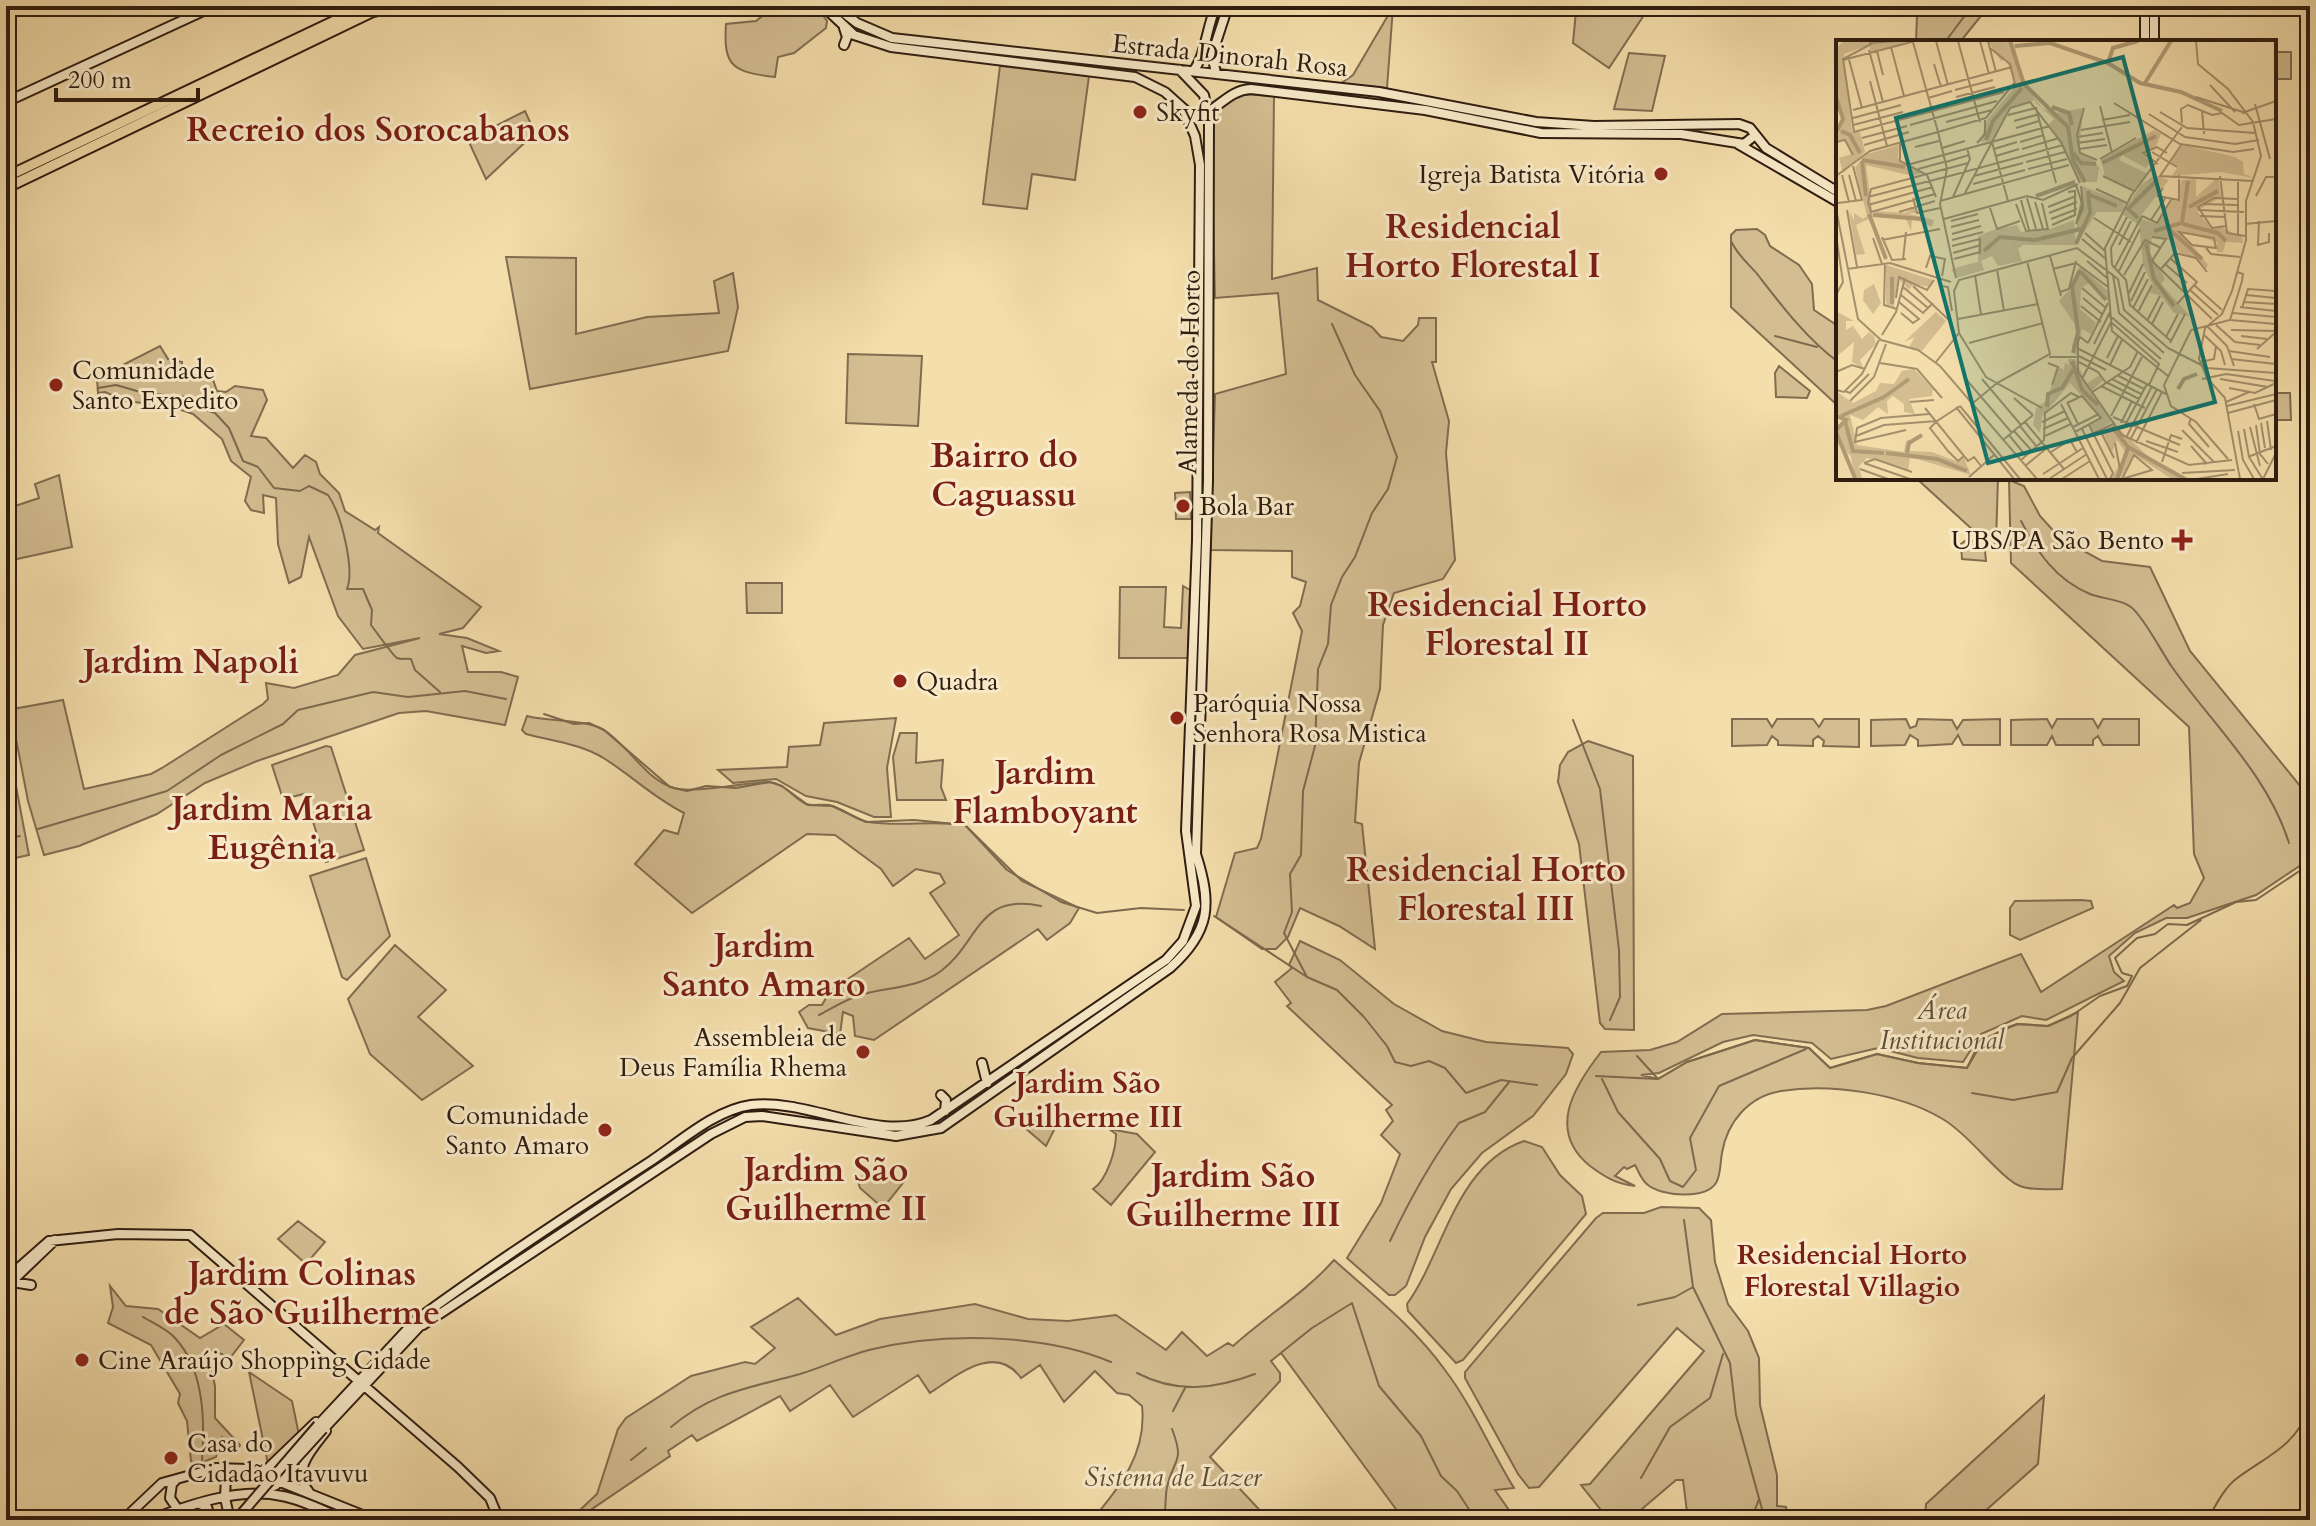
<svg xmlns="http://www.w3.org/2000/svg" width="2316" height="1526" viewBox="0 0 2316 1526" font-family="Cardo,serif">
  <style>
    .green { fill: #d3bd91; stroke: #816c50; stroke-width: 2 }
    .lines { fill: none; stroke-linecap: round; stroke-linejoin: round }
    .stream { stroke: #7d694d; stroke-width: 2 }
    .secondary-casing { stroke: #2f1c10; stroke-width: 12 }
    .primary-casing { stroke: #2f1c10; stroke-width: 13 }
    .secondary { stroke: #f8eac8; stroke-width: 8 }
    .primary { stroke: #f4deab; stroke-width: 9 }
    .secondary-bridge-casing { stroke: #2f1c10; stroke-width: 12; stroke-linecap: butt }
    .secondary-bridge { stroke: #f8eac8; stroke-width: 8 }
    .poi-dot { fill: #8f2418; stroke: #f8eac8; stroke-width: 3 }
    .labels { text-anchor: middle; stroke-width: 6; stroke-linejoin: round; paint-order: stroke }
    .street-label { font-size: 26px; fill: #2f1c10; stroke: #f8eac8 }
    .poi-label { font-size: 26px; fill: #2f1c10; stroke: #f8eac8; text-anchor: start }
    .park-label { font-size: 26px; font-style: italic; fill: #604c37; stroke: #f8eac8 }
    .neighbourhood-label { font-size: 28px; font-weight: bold; fill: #7a1f14; stroke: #f8eac8 }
    .quarter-label { font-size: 30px; font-weight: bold; fill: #7a1f14; stroke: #f8eac8 }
    .district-label { font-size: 34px; font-weight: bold; fill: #7a1f14; stroke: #f8eac8 }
    .inset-river { fill: none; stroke: #b19c76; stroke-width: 4 }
    .inset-road { fill: none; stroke: #a5906d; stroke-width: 2 }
    .view { fill: #0f766e; fill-opacity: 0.15; stroke: #0f766e; stroke-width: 4 }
    .inset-edge { fill: none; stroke: #2f1c10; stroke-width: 4 }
  </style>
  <rect width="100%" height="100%" fill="#f4deab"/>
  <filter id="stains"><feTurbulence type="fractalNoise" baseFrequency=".0025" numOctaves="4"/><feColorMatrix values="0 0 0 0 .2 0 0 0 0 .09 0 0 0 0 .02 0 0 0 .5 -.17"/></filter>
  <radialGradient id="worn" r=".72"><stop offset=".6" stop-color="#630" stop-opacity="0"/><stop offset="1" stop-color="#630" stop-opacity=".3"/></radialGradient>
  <path class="green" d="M 775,6 L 816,6 L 827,21 L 826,28 L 794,53 L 778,57 L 775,77 C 733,72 723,67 726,24 L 756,21 Z
    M 1585,6 L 1650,6 L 1609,68 L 1573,43 L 1576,11 Z
    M 1947,6 L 1989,6 L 1960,42 L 1916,42 L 1917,15 L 1925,10 Z
    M 1393,7 L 1387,88 L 1340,84 L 1353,75 Z
    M 2274,52 L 2291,52 L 2291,79 L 2274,79 Z
    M 1629,53 L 1665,56 L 1652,111 L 1614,109 Z
    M 1000,66 L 1089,76 L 1075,180 L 1032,174 L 1027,209 L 983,204 Z
    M 1242,94 L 1274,96 L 1272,279 L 1317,268 L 1318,300 L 1372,327 L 1381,337 L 1403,341 L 1418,325 L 1419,318 L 1436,318 L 1436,362 L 1432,362 L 1449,421 L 1446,453 L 1455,560 L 1443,579 L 1394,593 L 1383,625 L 1380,689 L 1359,763 L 1355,822 L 1362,824 L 1375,949 L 1339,926 L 1300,908 L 1288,937 L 1276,949 L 1262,949 L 1216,917 L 1235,853 L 1257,848 L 1261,839 L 1302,631 L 1293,613 L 1300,606 L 1306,582 L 1292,577 L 1292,551 L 1210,550 L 1215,394 L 1286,374 L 1278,293 L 1215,298 L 1211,116 L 1217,106 Z
    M 525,111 L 535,133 L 486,179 L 468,140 Z
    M 1757,229 L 1765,235 L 1770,246 L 1799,265 L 1812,284 L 1814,310 L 1838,326 L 1838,406 L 1731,307 L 1731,235 L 1736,230 Z
    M 506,257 L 576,258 L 576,334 L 647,317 L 719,313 L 714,281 L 733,273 L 738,307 L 728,351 L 530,389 Z
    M 160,346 L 168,359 L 182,362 L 182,378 L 195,380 L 199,369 L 211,374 L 217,391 L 226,392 L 235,386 L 263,390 L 267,400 L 251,436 L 266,438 L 293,468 L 305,455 L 316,462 L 320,474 L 339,493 L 345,511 L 375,530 L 379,527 L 378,533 L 481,607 L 463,628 L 439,634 L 467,638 L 499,651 L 486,653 L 462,646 L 468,672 L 501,672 L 518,677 L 505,725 L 426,711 L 399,713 L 257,761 L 205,783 L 157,814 L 79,846 L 44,855 L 28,801 L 11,713 L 13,709 L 63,700 L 84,789 L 151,774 L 162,768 L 263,704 L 268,699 L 266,683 L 294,688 L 338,675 L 355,655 L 420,638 L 363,649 L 338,616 L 309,537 L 301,577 L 289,583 L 278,544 L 276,498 L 263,495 L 264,513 L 251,510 L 245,501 L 251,477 L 231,461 L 222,439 L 193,414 L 170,406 L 125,401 L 105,392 L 98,393 L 97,378 Z
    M 848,354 L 922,356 L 918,426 L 846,423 Z
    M 1779,366 L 1810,391 L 1807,398 L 1776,397 L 1775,373 Z
    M 2274,393 L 2290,393 L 2291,420 L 2274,420 Z
    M 59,475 L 72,547 L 8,561 L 6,509 L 39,498 L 35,484 Z
    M 1916,478 L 1998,478 L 1996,542 L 1992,545 L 1986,542 Z
    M 2009,480 L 2024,486 L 2040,516 L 2060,538 L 2102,561 L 2150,567 L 2190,651 L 2310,798 L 2310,859 L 2256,895 L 2187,918 L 2166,918 L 2135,933 L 2109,956 L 2114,972 L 2124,981 L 2046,1020 L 2022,1016 L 1981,1034 L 1963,1062 L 1918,1058 L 1878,1048 L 1831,1059 L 1812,1043 L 1753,1035 L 1723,1042 L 1659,1073 L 1641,1075 L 1658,1079 L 1687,1062 L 1755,1040 L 1809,1048 L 1830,1068 L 1877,1054 L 1918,1063 L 1967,1068 L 1978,1045 L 2005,1028 L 2018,1024 L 2048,1026 L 2078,1012 L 2062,1189 C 2049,1189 2033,1191 2020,1186 C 2000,1178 1968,1133 1941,1118 C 1898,1093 1830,1083 1781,1091 C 1749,1096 1727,1122 1722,1153 C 1720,1163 1721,1175 1716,1183 C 1705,1200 1661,1196 1648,1185 C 1641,1180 1639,1172 1635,1165 L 1627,1169 L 1624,1167 L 1615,1176 L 1635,1186 C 1616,1184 1605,1177 1590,1166 C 1547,1131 1573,1088 1601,1052 L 1650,1050 L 1677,1042 L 1722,1014 L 1867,1010 L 1886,1006 L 2021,954 L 2041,992 L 2174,905 L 2177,908 L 2190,903 L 2204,878 L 2194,854 L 2189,727 L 2011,563 Z
    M 1190,492 L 1191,519 L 1176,519 L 1175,493 Z
    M 1969,538 L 1985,551 L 1986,561 L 1962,559 L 1961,544 Z
    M 746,583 L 782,583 L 782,613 L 747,613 Z
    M 1183,586 L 1190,590 L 1188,658 L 1119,658 L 1120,587 L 1166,587 L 1164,627 L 1181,628 Z
    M 527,716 C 549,722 586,719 604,730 C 629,746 645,779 674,788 C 693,794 746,782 769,782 C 785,783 793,798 806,804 C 812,806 822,804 829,805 C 844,808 854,820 868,822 C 900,827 933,820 965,825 L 1022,881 L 1079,908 L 1070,923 L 1047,940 L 1038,929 L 874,1040 L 855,1036 L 853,1016 L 843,1012 L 840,1034 L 808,1028 L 799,1012 L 809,1005 L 822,1005 L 830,991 L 909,938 L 925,959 L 959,935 L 930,893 L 945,883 L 940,874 L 916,869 L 893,886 L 881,869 L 835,835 L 807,834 L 692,913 L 635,864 L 664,830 L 678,834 L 684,813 C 654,798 632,776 605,759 C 582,744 552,741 526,734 L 522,730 Z
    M 896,718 L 887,768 L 891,817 L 874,817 L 837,802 L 806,796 L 776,779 L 733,783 L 718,770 L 787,767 L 789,747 L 820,745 L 824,723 Z
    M 1732,719 L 1767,719 L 1772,727 L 1777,719 L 1813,719 L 1819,727 L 1824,719 L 1859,719 L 1859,747 L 1823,746 L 1824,741 L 1818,736 L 1813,740 L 1813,746 L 1778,745 L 1778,741 L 1772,736 L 1767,745 L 1732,746 Z
    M 1906,719 L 1910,728 L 1916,726 L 1918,719 L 1952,720 L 1957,729 L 1963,720 L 2000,719 L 2000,745 L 1963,745 L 1958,735 L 1952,744 L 1918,746 L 1918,740 L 1910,735 L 1905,745 L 1871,746 L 1871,720 Z
    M 2047,719 L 2052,728 L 2057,719 L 2093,719 L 2098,728 L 2103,719 L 2139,719 L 2139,745 L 2103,745 L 2098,736 L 2093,740 L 2093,745 L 2056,745 L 2052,736 L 2047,745 L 2011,745 L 2011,720 Z
    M 900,733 L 917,733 L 916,763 L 943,760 L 941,787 L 946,800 L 897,800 L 893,757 Z
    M 1588,741 L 1633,756 L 1634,1030 L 1605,1029 L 1600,1023 L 1579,844 L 1558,782 L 1560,765 L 1568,752 Z
    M 326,746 L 331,747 L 364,850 L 326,862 L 304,794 L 283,799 L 272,765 Z
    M 6,765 L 13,770 L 29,855 L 6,860 Z
    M 366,858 L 390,936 L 347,980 L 342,977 L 310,876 Z
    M 2081,900 L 2091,901 L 2093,908 L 2020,940 L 2010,935 L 2010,908 L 2015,901 Z
    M 1300,941 L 1340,960 L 1394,1004 L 1442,1031 L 1486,1042 L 1568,1048 L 1573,1054 L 1566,1074 L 1533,1116 L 1482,1153 L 1451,1189 L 1425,1237 L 1406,1286 L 1395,1295 L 1389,1295 L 1347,1258 L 1381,1203 L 1400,1154 L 1381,1135 L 1393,1121 L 1386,1110 L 1392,1105 L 1287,1006 L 1291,1003 L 1275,982 L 1292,968 L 1289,965 Z
    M 395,945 L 446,990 L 418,1017 L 473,1066 L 422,1100 L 370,1054 L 348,999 Z
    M 1034,1116 L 1059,1120 L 1046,1146 L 1024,1127 L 1025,1120 Z
    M 1109,1129 L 1137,1134 L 1155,1152 L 1111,1205 L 1093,1189 C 1107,1180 1116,1150 1116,1134 Z
    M 1524,1141 L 1542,1147 L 1560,1175 L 1582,1196 L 1586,1214 L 1463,1360 L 1456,1363 L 1408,1311 L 1407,1304 C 1444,1253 1455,1165 1524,1141 Z
    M 863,1176 L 906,1179 L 883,1208 L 860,1188 L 858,1181 Z
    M 1661,1207 L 1699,1208 L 1711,1220 L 1715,1262 L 1728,1304 L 1748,1331 L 1759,1358 L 1760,1405 L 1777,1475 L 1777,1506 L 1786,1507 L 1788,1520 L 1688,1520 L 1683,1480 L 1676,1480 L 1629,1520 L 1609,1520 L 1581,1485 L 1590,1484 L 1704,1351 L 1677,1328 L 1539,1487 L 1529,1488 L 1518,1474 L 1465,1378 L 1465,1372 L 1596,1218 L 1603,1213 L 1644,1213 Z
    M 298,1221 L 325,1242 L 306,1264 L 278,1239 Z
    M 1334,1260 C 1373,1295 1415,1328 1445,1370 C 1473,1407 1490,1449 1514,1488 L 1495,1490 L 1516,1520 L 1404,1520 L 1281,1353 L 1271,1361 L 1280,1373 L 1280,1381 L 1210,1457 L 1269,1520 L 1092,1520 C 1121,1486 1147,1452 1142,1406 L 1129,1395 L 1117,1393 L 1095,1371 L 1064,1402 L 1040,1365 L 1021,1378 C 995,1342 956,1376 930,1393 L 918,1375 L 853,1417 L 830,1385 L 790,1411 L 780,1396 L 697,1441 L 692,1435 L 668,1451 L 670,1456 L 583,1515 L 580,1510 L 597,1494 L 618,1429 L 626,1418 L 691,1376 L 745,1362 L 755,1364 L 775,1348 L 751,1327 L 798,1298 L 836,1335 L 880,1319 L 975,1304 L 1028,1319 L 1068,1321 L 1116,1315 L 1166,1350 L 1182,1332 L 1207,1356 L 1228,1343 L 1233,1346 C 1266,1316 1305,1293 1334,1260 Z
    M 110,1286 L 126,1306 L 158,1309 L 200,1338 L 224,1324 L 244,1340 L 230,1358 L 213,1350 L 208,1352 L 215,1386 L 215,1418 L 240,1445 L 238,1450 L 222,1437 L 216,1457 L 195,1465 L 191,1461 L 187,1421 L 178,1403 L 180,1394 L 151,1345 L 108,1323 L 113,1307 Z
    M 249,1372 L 292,1401 L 299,1435 L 268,1464 Z
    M 2044,1396 L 2038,1464 L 1975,1520 L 1925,1520 L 1926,1504 Z"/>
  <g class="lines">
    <path class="stream" d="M 1945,42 L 1972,6
      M 1731,241 C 1738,256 1748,263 1758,275 C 1782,306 1806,338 1838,362
      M 1775,336 L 1817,347
      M 98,388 L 116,385 L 144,393 L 188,397 L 199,408 L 215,413 L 229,428 L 243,461 L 258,467 L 274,488 L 300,491 L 309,486 L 328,495 C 341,513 355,569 347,589 L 363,589 L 372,610 L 371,625 C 375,630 394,657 397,658 C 401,660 406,658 411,659 L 415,670 L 440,692
      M 1986,478 L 1990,481
      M 2021,521 C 2037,552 2056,580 2090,594 C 2102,599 2121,599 2131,607 C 2144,617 2162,653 2172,667 C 2212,724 2268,775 2289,843
      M 544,714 L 574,724 L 589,723 L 604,730 L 670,787 L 687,791 L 706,786 L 736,788 L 770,782 L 782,786 L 808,805 L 832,806 L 866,822 L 914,820 L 965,825 L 1007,870 L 1061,902 L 1097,913 L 1141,908 L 1184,910
      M 1573,720 L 1600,789 L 1619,950 L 1620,997 L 1610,1020
      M 38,829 L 167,791 L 221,755 L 283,724 L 298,710 L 373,692 L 408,697 L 465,691 L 506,699
      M 6,839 L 20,836
      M 1214,916 L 1307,977 L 1337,990 L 1364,1017 L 1387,1046 L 1395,1062 L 1411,1066 L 1429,1061 L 1445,1068 L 1466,1093 L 1501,1080 L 1537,1085
      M 1307,977 L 1284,933 L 1292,912 L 1290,874 L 1301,855 L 1303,791 L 1315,746 L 1318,669 L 1328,644 L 1331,605 L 1342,577 L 1355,557 L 1372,513 L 1388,489 L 1397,457 L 1380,411 L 1355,375 L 1332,324
      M 819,1015 C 834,1007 848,998 864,994 C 890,987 918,988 941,971 C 979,943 977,892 1041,906
      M 1637,1056 L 1658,1079
      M 1596,1076 L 1658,1079 L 1687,1062 L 1755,1040 L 1809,1048 L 1830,1068 L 1877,1054 L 1918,1063 L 1967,1068 L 1984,1039 L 2017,1024 L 2048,1026 L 2071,1016 L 2100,996 L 2127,986 L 2132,976 L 2122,973 L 2115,958 L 2137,938 L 2155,934 L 2168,924 L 2187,925 L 2236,902 L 2256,900 L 2310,864
      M 1602,1079 L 1618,1112 L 1660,1159 L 1670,1181 L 1683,1187 L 1696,1170 L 1690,1138 L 1719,1086 L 1806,1049
      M 1972,1093 L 2013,1100 L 2057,1092 L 2072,1058 L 2120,1003 L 2140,968 L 2201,920
      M 1684,1220 L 1693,1287 L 1730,1363 L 1736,1415 L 1765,1520
      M 1390,1241 C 1410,1199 1432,1159 1459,1123 L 1485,1112 L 1510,1081
      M 1638,1305 L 1675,1297 L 1693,1287
      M 143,1317 C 153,1323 167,1329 175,1338 C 204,1369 205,1420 202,1460
      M 1282,1352 L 1312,1328 L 1352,1303 L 1379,1386 L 1421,1436 L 1441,1476 L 1457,1491 L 1476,1520
      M 1137,1373 C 1177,1394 1215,1389 1255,1374
      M 1173,1411 L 1185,1388
      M 671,1427 C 714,1391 750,1388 800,1374 C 823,1367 846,1356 869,1350 C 941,1332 1043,1333 1111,1362
      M 631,1460 L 646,1448
      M 1641,1478 L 1670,1427 L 1710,1398 L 1723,1354
      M 1164,1520 C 1166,1509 1165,1497 1167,1487 C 1174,1457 1185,1463 1172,1429
      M 1751,1520 L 1759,1499
      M 2207,1520 C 2215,1507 2224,1488 2236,1479 C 2268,1455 2294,1448 2310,1407"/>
    <defs>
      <path id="secondary" d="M 823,6 L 854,35 L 891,47 L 1135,77 L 1165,92 L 1194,118 C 1216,113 1227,90 1251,89 L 1425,110 L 1541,133 L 1681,134 L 1744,144 L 1754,136
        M 835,6 L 857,23 L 892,38 L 1379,92 L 1536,122 L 1594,126 L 1739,124 L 1750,128 L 1766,148 L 1838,192
        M 2145,6 L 2145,42
        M 2154,6 L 2154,42
        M 844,45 L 847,37 L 844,28
        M 1193,71 C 1205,58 1207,25 1216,6
        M 1216,73 L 1212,55 L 1228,6
        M 6,102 L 214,6
        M 1738,144 L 1838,202
        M 982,1063 L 987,1083
        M 941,1095 L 946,1100 L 945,1111
        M 6,1279 L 49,1241 L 118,1234 L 190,1235 L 458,1467 L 490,1498 L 499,1520
        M 12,1282 L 31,1285
        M 6,1287 L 55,1240
        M 419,1318 C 494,1263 572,1212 651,1161 C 681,1141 715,1110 751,1105 C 808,1098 879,1143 931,1120 L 1166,960 L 1183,941 L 1196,906 L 1186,831 L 1197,540 L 1200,165 L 1195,136 L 1184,111
        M 423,1325 L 711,1134 L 745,1117 L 762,1116 L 896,1136 L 941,1128 L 1170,968 C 1211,931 1212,904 1196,854 L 1208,480 L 1209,120 L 1204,95 L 1180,70
        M 318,1425 L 416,1320
        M 319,1434 L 420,1326
        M 217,1468 L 226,1476 L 225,1498 L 230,1520
        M 262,1474 L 316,1422
        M 176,1480 L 172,1484 L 170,1498 L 179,1511
        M 260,1492 L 276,1485 L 297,1460
        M 309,1492 C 291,1470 312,1449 326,1431
        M 200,1504 L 207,1507 L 211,1520
        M 123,1520 L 162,1483 L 216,1468 L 248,1469 L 375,1520
        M 149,1520 C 189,1505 238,1487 282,1496 C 304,1500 325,1512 346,1520"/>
      <path id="primary" d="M 6,177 L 366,6
        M 6,188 L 372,12 L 397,6"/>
    </defs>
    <use href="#secondary" class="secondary-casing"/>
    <use href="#primary" class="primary-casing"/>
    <use href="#secondary" class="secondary"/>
    <use href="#primary" class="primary"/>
    <defs>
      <path id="secondary-bridge" d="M 293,1462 L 323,1429
        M 236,1520 L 318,1425"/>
    </defs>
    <use href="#secondary-bridge" class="secondary-bridge-casing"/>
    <use href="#secondary-bridge" class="secondary-bridge"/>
  </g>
  <g class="poi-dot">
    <circle cx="1140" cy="112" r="8"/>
    <circle cx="1661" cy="174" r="8"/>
    <circle cx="56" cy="385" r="8"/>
    <circle cx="1183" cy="506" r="8"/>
    <path d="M2178 528h8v8h8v8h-8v8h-8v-8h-8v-8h8z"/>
    <circle cx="900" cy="681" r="8"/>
    <circle cx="1177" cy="718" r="8"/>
    <circle cx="863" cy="1052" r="8"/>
    <circle cx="605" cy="1130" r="8"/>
    <circle cx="82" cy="1360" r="8"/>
    <circle cx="171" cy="1458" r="8"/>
  </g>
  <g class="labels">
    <g class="street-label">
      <text transform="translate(1230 55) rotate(6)" y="9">Estrada Dinorah Rosa</text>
      <text transform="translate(1189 372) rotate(-89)" y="9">Alameda do Horto</text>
    </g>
    <g class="poi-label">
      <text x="1156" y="121">Skyfit</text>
      <text x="1645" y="183" text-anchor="end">Igreja Batista Vitória</text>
      <text x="72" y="379">Comunidade<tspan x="72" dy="30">Santo Expedito</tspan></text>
      <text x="1199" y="515">Bola Bar</text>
      <text x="2164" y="549" text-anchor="end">UBS/PA São Bento</text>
      <text x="916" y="690">Quadra</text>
      <text x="1193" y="712">Paróquia Nossa<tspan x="1193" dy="30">Senhora Rosa Mistica</tspan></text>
      <text x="847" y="1046" text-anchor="end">Assembleia de<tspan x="847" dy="30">Deus Família Rhema</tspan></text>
      <text x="589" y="1124" text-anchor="end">Comunidade<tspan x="589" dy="30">Santo Amaro</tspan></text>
      <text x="98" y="1369">Cine Araújo Shopping Cidade</text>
      <text x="187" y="1452">Casa do<tspan x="187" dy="30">Cidadão Itavuvu</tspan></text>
    </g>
    <g class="park-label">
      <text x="1942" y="1019">Área<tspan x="1942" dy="30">Institucional</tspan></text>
      <text x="1173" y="1486">Sistema de Lazer</text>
    </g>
    <g class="neighbourhood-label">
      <text x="1852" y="1264">Residencial Horto<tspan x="1852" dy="32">Florestal Villagio</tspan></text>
    </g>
    <g class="quarter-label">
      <text x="1088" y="1093">Jardim São<tspan x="1088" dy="34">Guilherme III</tspan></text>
    </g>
    <g class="district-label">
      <text x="378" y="141">Recreio dos Sorocabanos</text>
      <text x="1473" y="238">Residencial<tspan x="1473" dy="39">Horto Florestal I</tspan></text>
      <text x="1004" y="467">Bairro do<tspan x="1004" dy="39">Caguassu</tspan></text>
      <text x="1507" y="616">Residencial Horto<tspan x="1507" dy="39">Florestal II</tspan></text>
      <text x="191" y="673">Jardim Napoli</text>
      <text x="1045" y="784">Jardim<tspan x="1045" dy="39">Flamboyant</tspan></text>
      <text x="272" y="820">Jardim Maria<tspan x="272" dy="39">Eugênia</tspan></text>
      <text x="1486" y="881">Residencial Horto<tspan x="1486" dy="39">Florestal III</tspan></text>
      <text x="764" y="957">Jardim<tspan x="764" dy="39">Santo Amaro</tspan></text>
      <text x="826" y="1181">Jardim São<tspan x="826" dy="39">Guilherme II</tspan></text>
      <text x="1233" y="1187">Jardim São<tspan x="1233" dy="39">Guilherme III</tspan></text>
      <text x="302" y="1285">Jardim Colinas<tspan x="302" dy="39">de São Guilherme</tspan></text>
    </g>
  </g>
  <g transform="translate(1836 40)">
    <rect width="440" height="440" fill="#f4deab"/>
    <path d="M 8,1 L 75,1 L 35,12 L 33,5 L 8,14 L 16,92 L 24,92 L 29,112 L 7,133 L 3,118 L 16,114 L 9,100 L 0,101 L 8,79 L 1,55 L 0,8 ZM 152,1 L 178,3 L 188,44 L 206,68 L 219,73 L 247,68 L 243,114 L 258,120 L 263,128 L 261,142 L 245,142 L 213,84 L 218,79 L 200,63 L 199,60 L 173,68 L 156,101 L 144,102 L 151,80 L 180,45 L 170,19 L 165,21 ZM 318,90 L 325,94 L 319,108 L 305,113 L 315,121 L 310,128 L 286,115 L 283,120 L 312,134 L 298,150 L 269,136 L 265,119 ZM 63,105 L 62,118 L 86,133 L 77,136 L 30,125 L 37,177 L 20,185 L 29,214 L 20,215 L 13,170 L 18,181 L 18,173 L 27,179 L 31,176 L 19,127 L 31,114 ZM 347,105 L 399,117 L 407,122 L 408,134 L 418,138 L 384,132 L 336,136 L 342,127 L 334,122 ZM 319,135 L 333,140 L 303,178 L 320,184 L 336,160 L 342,161 L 345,140 L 360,139 L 360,157 L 382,137 L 385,157 L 361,171 L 376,189 L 385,187 L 406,197 L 407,203 L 390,202 L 387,212 L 381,212 L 381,202 L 344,191 L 372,225 L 370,229 L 363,220 L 344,213 L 335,200 L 316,197 L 314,213 L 329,239 L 325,244 L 354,276 L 338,273 L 325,256 L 313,252 L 317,245 L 307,225 L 303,185 L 286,174 L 305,145 ZM 246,146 L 289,163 L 286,172 L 261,172 L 247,194 L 240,192 ZM 78,168 L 80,173 L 71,173 L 98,180 L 96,187 L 76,178 L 75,191 L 70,179 L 43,177 L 37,171 L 69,173 ZM 238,180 L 240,205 L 187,205 L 182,209 L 186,221 L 162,226 L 156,216 L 145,221 L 148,230 L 121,238 L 115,229 L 142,222 L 142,196 L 157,190 L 181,185 L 185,192 L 211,190 ZM 50,225 L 97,240 L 95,247 L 77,244 L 73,250 L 62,238 L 58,267 L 50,266 ZM 244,226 L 272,251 L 273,261 L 253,243 L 245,248 L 244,269 L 260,283 L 255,294 L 246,289 L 240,316 L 236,306 L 242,289 L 223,261 L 233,250 L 239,257 L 236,246 ZM 38,244 L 45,263 L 37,274 L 27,260 L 28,250 ZM 0,271 L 18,281 L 10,281 L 10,290 L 17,286 L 26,299 L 33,292 L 38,296 L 40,304 L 24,320 L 27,328 L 16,322 L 18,302 L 0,317 ZM 100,272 L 110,281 L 86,311 L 73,307 L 79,297 L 68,302 ZM 232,319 L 240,319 L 250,344 L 264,335 L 267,340 L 255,352 L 277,381 L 258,393 L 254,385 L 266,379 L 234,343 L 206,377 L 204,393 L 197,385 L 200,368 L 210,361 L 223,327 L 228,330 L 229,322 L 233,326 ZM 78,329 L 97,349 L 96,356 L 73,359 L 79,374 L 68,372 L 68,364 L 57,356 L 51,361 L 52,374 L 42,367 L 27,380 L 14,375 L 21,405 L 68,412 L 70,401 L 76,399 L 73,411 L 96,412 L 122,422 L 128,418 L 135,435 L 81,419 L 74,418 L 72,431 L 31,418 L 23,426 L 26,439 L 19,439 L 15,416 L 3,406 L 1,391 L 10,379 L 0,375 L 0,351 L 17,363 L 40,351 L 44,343 L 58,344 L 66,331 ZM 278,384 L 320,424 L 355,439 L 336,439 L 299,415 L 284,439 L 275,439 L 290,413 L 281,400 L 276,412 L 266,390 Z" fill="#d3bd91"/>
    <path class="inset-river" d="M 174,1 L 188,44 L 232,87 L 237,120 L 249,142M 179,6 L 214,3 L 272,23 L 304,43 L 345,52 L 386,71M 272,23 L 277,8 L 302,1M 309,43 L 335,1M 0,57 L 7,79 L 0,93M 216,67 L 233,73 L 236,85M 5,91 L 14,95 L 24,113M 150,100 L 157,81 L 186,48M 237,113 L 245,123 L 260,124M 26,120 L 69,127M 26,121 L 30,156M 266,123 L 320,96M 254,155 L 281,166M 200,156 L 239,142M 353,167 L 382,151M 33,174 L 50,219M 37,175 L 86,179M 302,178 L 292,169 L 320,141M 347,184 L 382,193 L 390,201M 333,189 L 366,219M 318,191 L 346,183 L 352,141M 310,203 L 318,239 L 338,266M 240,204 L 254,173 L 252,151M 148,211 L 164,197 L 199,200 L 245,189M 245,232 L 270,260M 56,237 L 56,264M 237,313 L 242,292 L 236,246 L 244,230M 236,321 L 246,350 L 262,365M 342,349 L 348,339 L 361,334M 211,367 L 212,354 L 226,348 L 237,330M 0,376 L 10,380 L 0,390M 5,376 L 48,357 L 73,339M 9,381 L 17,411 L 48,413M 276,387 L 292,407 L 349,439M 0,392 L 19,438M 50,413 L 101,419 L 131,431M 71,413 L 73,403 L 86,395M 281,439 L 292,408"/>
    <path class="inset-road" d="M 100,1 L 112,45M 122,1 L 144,82M 144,1 L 153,34M 152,1 L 160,32M 360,1 L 362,24 L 392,49 L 417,82 L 425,116 L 410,161 L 410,200 L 396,251 L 386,274 L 369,288 L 363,319 L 371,338 L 389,358 L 404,439M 77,2 L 102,92 L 150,78 L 179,42M 33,3 L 62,1M 37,3 L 7,19 L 18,92 L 168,52M 55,7 L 68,56M 154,8 L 174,24 L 179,44M 33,10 L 47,62M 41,11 L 47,35M 12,16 L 26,68M 7,20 L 79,1M 98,24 L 105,47M 34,41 L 51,106M 374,45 L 399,72M 119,50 L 157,40M 120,57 L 159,47M 360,57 L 410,73M 92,58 L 116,51M 278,63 L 344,104 L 397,112 L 418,109M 419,64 L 434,119M 264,66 L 276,113M 248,68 L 241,95 L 244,113 L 261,120M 17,70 L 176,27M 366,70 L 368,94M 324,72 L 351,88 L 419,93M 406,73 L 440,61M 313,74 L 349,97 L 399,104 L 423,100M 172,75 L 200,68 L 220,143M 17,78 L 65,65M 266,80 L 294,75M 178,81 L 204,74M 110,82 L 156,70M 346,83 L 345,69 L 352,65 L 376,75 L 386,73 L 403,85 L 440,79M 17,85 L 67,72M 74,85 L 161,61M 180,88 L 203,81M 245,90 L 294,82M 241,97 L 267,93M 26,98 L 71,86M 0,102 L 9,100 L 17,115M 156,102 L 172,161M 184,102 L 208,95M 141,103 L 149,94 L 149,80M 241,103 L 269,99M 64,104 L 64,121 L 91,135 L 100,157M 346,104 L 324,136 L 417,141M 28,105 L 73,92M 79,107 L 103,101M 106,108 L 129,101M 158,109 L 181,102M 186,109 L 223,98M 243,109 L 271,105M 316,112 L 341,127M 160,116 L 183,109M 264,119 L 300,98M 110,122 L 133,115M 190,122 L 229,112M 322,124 L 307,113 L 321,107 L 331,113M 71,125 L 214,86M 82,129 L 108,122M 192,129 L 231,119M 6,135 L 13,162M 13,135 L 20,161M 0,136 L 34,111 L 102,92 L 111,129 L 104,164 L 120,238M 138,136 L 187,123M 267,136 L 298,151M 384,136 L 391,193 L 409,196M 110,137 L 227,105M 137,144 L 189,130M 240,145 L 246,163 L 240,184 L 247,168 L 245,146M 327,148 L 322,156 L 343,160 L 343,135M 260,149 L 291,163M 129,153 L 174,68 L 194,62 L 225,102 L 244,143M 99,154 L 35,172 L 32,162 L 35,149 L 132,123M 420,156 L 430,137 L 440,137M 32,157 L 109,137M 117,157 L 134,119 L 131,108M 77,158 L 81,173 L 104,168M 191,158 L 200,189M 185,160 L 193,190M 104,161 L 233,125M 199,162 L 207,189M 2,163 L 26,160 L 17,126M 180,164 L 190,191 L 212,189 L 206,163M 368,164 L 401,165M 32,165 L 97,147M 212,167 L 240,156M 154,168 L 161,189 L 184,181M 0,169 L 22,279 L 45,300 L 82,310 L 104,326 L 201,439M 11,170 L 21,227M 362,170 L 408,172M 63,172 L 99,161M 213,173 L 241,162M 306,176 L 321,183 L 336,158M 364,176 L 389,177M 258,178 L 295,202M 108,179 L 191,156 L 207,160 L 242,144M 215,179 L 241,169M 315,180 L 330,157M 115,181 L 142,174M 423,181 L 422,205 L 433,202 L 433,193M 409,184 L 440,181M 216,185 L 239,175 L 239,151 L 232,152M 390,186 L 376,188 L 362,167 L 378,158 L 401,159M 115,187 L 143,180M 343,192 L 378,198 L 380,208 L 356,205 ZM 249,193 L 269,211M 116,194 L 145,186M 0,195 L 7,242 L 0,255M 402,196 L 402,139M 46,197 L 56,220 L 70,219M 316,197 L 330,199 L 316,221 L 376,279M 37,198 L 46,224M 246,199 L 270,219M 46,200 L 104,189M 116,200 L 147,192M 283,205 L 295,181M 116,206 L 144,199 L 144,214M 370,208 L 375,214 L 404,217M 117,213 L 145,205M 214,216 L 225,256M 334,218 L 361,242 L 341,264M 118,219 L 144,212M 67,220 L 70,192M 251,221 L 271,238M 329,224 L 351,243M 49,225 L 48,265 L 61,269M 276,225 L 290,240 L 294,265 L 335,301M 276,225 L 275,208 L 291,177M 279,227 L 306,176M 90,228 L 94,216 L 109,219 L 106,236M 11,229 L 54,223 L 115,242M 161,229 L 168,271M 217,229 L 240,223 L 272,247M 325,229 L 339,213 L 360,218 L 371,232M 283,231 L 304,189M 139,235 L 145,275M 277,235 L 283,273 L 328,313M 288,235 L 309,200 L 325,208M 358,245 L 386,270M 77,246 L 115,282M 106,246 L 112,247 L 116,271M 67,247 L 92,268M 246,248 L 270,268M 354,250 L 382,275M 224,252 L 233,249 L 240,221M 293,253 L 307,224M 65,255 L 87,273 L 97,263M 410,255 L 440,258M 60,258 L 63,237 L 91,250 L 98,240M 247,258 L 266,274M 295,261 L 309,232M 63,262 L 83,279 L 77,283 L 65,273M 408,262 L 440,264M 245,266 L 265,282M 404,267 L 440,271M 297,268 L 312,239M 406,268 L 412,249 L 440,251M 302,272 L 316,245M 397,273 L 440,277M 273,275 L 325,319M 122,279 L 202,264M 394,280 L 440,284M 311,281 L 324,256M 316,284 L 327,262M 380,285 L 399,302 L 424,305M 371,286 L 391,306 L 398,326M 395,290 L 440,291M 123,293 L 150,337 L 206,368M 367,294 L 385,311 L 389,325M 46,295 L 60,272 L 69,238M 405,296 L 431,299M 330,297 L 342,274M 133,303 L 207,283M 252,303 L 244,297 L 242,301 L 242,332 L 286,395 L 353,425 L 396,420M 252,303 L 272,263M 334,303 L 349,274M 258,304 L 274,272M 241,308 L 330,354M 332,308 L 371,328 L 440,333M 421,309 L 440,292M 393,311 L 434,317M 241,315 L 270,330M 213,317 L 241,317M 271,318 L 282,296M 395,319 L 440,324M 241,321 L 262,332 L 270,343M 100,322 L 123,293 L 118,251 L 123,240 L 241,208 L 282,239 L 288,270 L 332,308M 364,322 L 378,319 L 380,306M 44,323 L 81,329 L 106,358M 212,323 L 222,327 L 216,345M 274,325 L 286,300M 0,332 L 16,325 L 29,329M 281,335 L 308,349M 332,336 L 276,291 L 269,208 L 295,156 L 346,87M 129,338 L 176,393M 146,339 L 185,385M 246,339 L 275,282 L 323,324 L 313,345M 276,339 L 305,354M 366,339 L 390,334 L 439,341M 384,339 L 432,347M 270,342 L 303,359M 265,346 L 309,368M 393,348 L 419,353 L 440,343M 0,350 L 8,352 L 26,334 L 43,300M 9,351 L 14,353 L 33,334M 255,353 L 294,327 L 302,311M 178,358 L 197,375M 14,361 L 38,337 L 50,304M 74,362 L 98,360M 231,362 L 242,384M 390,362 L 413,352M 137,363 L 161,343 L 214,314 L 191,221M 231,363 L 246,356 L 265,378 L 239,392M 225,364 L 263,439M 418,364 L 423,379 L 440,374M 124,366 L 184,439M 391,366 L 440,354M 120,367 L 178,439M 89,368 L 132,421 L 138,417 L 145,426M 392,373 L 440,360M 275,376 L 306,317M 277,377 L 344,405M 355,378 L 353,384 L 373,407M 431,381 L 435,410M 100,382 L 94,388 L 112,411 L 122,421 L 128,416M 189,382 L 228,429M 206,382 L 229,371M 285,383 L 296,361M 425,383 L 429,408M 253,385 L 277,433 L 274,439M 420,385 L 424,414 L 432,424M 184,386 L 201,407M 237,387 L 263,374M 288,387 L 311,344M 414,387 L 424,426M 207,389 L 232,378M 246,389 L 271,439M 408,389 L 413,417 L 426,438M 70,390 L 19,402 L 21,388 L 45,378 L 93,374M 264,390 L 278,418M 346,390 L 378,422M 178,391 L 196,411M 402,391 L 407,420 L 418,439M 173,395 L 190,416M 254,395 L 279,383M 20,396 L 48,385 L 101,381 L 124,366M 209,396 L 235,384M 290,398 L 316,346M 167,400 L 197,375M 294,400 L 321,349M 310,401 L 342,412M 279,403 L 284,429M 300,403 L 326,352M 355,406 L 371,424M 215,412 L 234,400 L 241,412M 412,417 L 440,406M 392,419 L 360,382 L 335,366 L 328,345 L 355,290 L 394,280 L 406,241 L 407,234 L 401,232M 185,420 L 208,400 L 209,373 L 235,353 L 243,357M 326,422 L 335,395 L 346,399M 28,423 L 39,419 L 76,432M 28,423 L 74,439M 189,426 L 211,408M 24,429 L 52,439M 346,433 L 399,430M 207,434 L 247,408M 133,437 L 158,415M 213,439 L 251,414M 226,439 L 254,421M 286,439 L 298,415 L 316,430 L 286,439M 361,439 L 392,434M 427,439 L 440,413"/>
    <path class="view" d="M 287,17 L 379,362 L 152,423 L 60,78 Z"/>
    <rect width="440" height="440" class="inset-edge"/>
  </g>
  <rect width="2316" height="1526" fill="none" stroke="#f4deab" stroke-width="32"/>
  <rect x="8" y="8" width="2300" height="1510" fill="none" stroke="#2f1c10" stroke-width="4"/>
  <rect x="16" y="16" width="2284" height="1494" fill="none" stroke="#2f1c10" stroke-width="2"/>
  <path d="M56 88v12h142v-12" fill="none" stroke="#2f1c10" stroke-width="4"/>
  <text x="68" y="88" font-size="24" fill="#2f1c10" stroke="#f8eac8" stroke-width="6" paint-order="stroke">200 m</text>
  <rect width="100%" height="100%" filter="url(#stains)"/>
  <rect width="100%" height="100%" fill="url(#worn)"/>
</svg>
